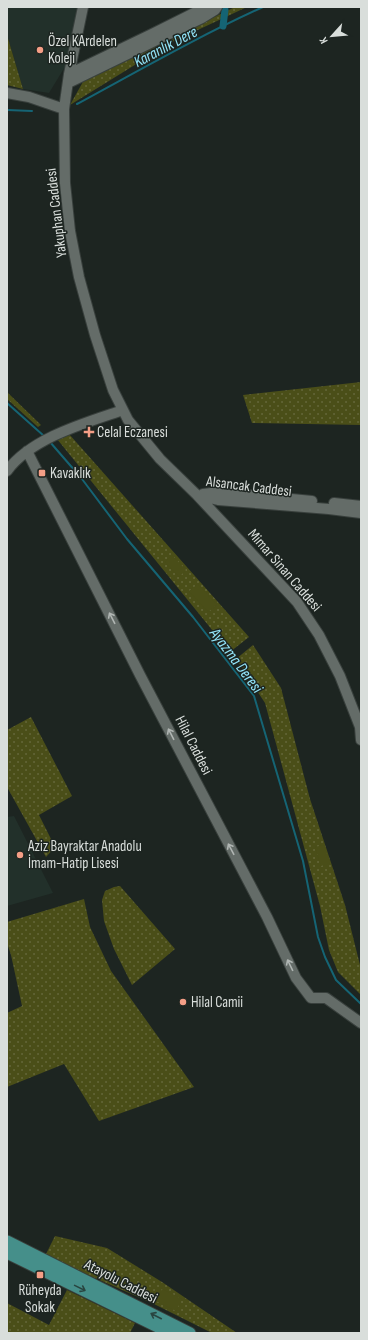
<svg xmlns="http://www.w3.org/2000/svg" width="368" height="1340" viewBox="0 0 368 1340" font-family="'Sofia Sans Condensed',sans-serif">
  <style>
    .built { fill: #22302a }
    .green { fill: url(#green-dots) }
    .pitch { fill: #4a4e18 }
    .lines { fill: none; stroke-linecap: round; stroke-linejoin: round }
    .stream { stroke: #156474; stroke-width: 2 }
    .canal { stroke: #156474; stroke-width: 7 }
    .secondary-casing { stroke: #39403d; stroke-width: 12 }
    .primary-casing { stroke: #39403d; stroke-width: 13 }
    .secondary { stroke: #646c68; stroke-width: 10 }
    .primary { stroke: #458f8a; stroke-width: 11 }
    .oneway { stroke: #b0b6b3 }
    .oneway2 { stroke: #294540 }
    .poi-dot { fill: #f49e86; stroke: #1d2521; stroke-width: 1.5 }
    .labels { text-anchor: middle; stroke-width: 3; stroke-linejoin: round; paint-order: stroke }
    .poi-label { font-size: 15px; fill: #d9dedb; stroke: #1d2521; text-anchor: start }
    .street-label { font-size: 15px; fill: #d9dedb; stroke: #1d2521 }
    .water-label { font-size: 16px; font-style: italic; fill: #93e5fa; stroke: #1d2521 }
  </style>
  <defs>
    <pattern id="green-dots" width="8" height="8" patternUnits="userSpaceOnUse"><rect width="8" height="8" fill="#4a4e18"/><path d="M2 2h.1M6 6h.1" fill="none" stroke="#646739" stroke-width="1.8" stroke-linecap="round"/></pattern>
  </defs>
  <rect width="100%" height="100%" fill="#1d2521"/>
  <path class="built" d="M 7,7 L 78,7 L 66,65 L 49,93 L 23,89 L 7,35 Z
    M 14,816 L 53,893 L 7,906 L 7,817 Z"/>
  <path class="green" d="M 235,7 L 247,7 L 172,42 L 70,105 L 84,80 Z
    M 7,35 L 23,89 L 7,85 Z
    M 361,382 L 361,425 L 252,423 L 243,395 Z
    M 7,392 L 41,425 L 38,427 L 7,399 Z
    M 69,434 L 249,637 L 230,652 L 57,439 Z
    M 253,645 L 281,688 L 310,799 L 345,905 L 361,969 L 361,995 L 338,972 L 329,950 L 320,906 L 265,703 L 236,659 Z
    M 31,717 L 72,796 L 39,815 L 55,847 L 46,857 L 7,787 L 7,730 Z
    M 120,886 L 175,949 L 132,985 L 114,949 L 104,921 L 102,900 L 105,891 L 114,887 Z
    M 84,899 L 90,927 L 111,971 L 194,1087 L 99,1121 L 64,1064 L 7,1087 L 7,1013 L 22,1006 L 11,955 L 7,943 L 7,922 Z
    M 55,1236 L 107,1248 L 162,1282 L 237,1333 L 212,1333 L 154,1304 L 45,1256 Z
    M 67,1290 L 135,1323 L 130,1333 L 7,1333 L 7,1303 L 49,1325 Z"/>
  <path class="pitch" d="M 172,555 L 186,570 L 179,577 L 165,562 Z
    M 198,584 L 217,605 L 208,612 L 189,591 Z
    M 324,845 L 330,863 L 321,866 L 315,847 Z
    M 162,1289 L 182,1299 L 176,1311 L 156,1301 Z"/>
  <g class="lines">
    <path class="stream" d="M 77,104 C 138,71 199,36 263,7
      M 7,110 L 32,111
      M 7,403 L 44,436
      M 50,442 L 82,479 L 127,539 L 193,617 L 254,696 L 303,861 L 318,937 L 325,957 L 336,980 L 361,1004"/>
    <path class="canal" d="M 223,26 L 225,10"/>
    <defs>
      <path id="secondary" d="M 83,7 L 69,74 L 64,109 L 65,183 L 70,231 L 79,277 L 95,335 L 113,390 L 128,420 L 160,459 L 197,495 L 297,602 L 319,635 L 340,676 L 360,727 L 361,740
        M 69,74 L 152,34 L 206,7
        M 68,83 L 202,18 L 215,10 L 217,7
        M 7,93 L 29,97 L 64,109
        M 27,451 L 140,675 L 267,917 L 296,978 L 311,998 L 326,998 L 361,1023
        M 7,471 C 31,438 85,423 123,410
        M 203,494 L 220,492 L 312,501
        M 197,495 L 218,500 L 329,509 L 361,513
        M 334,503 L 361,506"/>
      <path id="primary" d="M 7,1241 L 190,1333
        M 7,1253 L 170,1333"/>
    </defs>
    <use href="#secondary" class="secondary-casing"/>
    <use href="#primary" class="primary-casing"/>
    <use href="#secondary" class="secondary"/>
    <use href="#primary" class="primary"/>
  </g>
  <defs><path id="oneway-shaft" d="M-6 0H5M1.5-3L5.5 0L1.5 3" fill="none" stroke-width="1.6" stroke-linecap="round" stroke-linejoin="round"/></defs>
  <g class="oneway">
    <use href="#oneway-shaft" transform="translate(112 618) rotate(-117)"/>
    <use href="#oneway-shaft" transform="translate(171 734) rotate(-117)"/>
    <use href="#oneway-shaft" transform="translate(231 849) rotate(-118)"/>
    <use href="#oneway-shaft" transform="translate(290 965) rotate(-116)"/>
  </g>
  <g class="oneway2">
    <use href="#oneway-shaft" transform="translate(80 1288) rotate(26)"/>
    <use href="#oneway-shaft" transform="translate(156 1316) rotate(-153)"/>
  </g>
  <g class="poi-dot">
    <circle cx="40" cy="50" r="4"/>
    <path d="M87 426h4v4h4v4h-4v4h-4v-4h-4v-4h4z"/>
    <rect x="38" y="469" width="8" height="8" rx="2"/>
    <circle cx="20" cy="855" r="4"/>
    <circle cx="183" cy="1002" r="4"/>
    <rect x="36" y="1271" width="8" height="8" rx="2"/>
  </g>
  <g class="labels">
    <g class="poi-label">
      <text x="48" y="46">Özel KArdelen<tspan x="48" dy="17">Koleji</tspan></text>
      <text x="97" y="437">Celal Eczanesi</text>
      <text x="50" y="478">Kavaklık</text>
      <text x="28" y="851">Aziz Bayraktar Anadolu<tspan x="28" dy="17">İmam-Hatip Lisesi</tspan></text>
      <text x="191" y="1007">Hilal Camii</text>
      <text x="40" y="1295" text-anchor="middle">Rüheyda<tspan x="40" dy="17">Sokak</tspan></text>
    </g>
    <g class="street-label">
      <text transform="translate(56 213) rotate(-97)" y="5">Yakuphan Caddesi</text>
      <text transform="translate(249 486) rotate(7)" y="5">Alsancak Caddesi</text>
      <text transform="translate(285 570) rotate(49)" y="5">Mimar Sinan Caddesi</text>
      <text transform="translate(194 745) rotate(63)" y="5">Hilal Caddesi</text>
      <text transform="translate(121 1281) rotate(27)" y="5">Atayolu Caddesi</text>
    </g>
    <g class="water-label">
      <text transform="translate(165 46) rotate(-28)" y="6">Karanlık Dere</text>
      <text transform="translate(237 660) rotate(53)" y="6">Ayazma Deresi</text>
    </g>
  </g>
  <rect width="368" height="1340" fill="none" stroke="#d9dedb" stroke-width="16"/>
  <g transform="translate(332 36) rotate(243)" stroke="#1d2521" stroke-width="3" paint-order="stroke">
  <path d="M0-3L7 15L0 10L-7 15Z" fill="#d9dedb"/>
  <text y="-6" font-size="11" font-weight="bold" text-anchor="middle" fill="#d9dedb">K</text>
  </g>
</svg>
